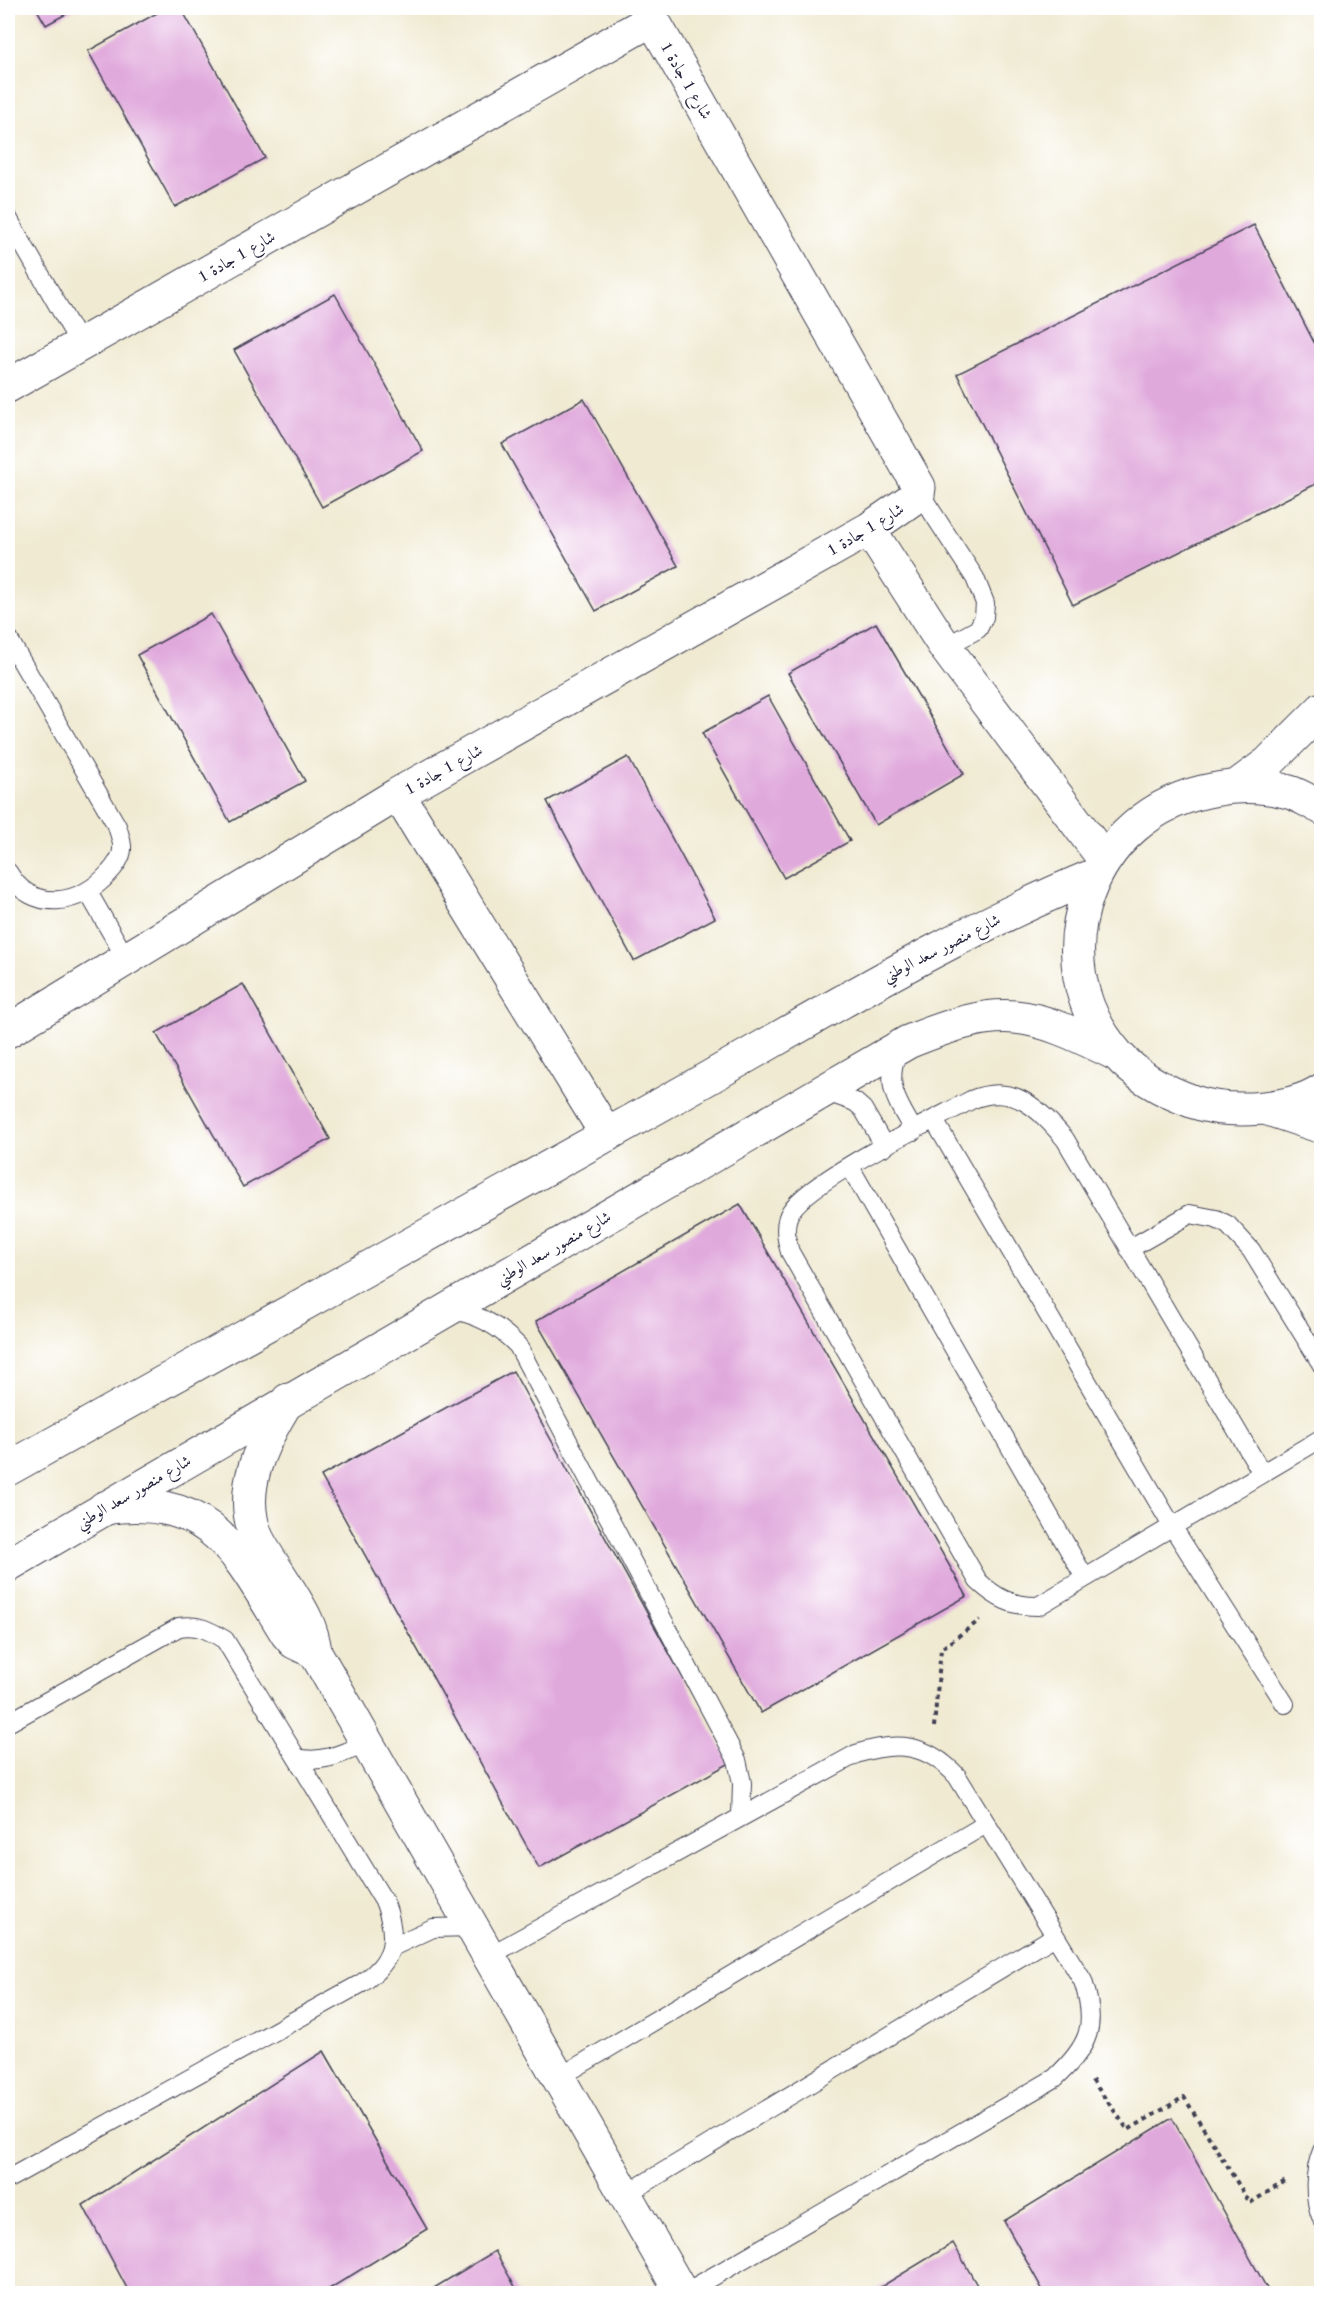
<svg xmlns="http://www.w3.org/2000/svg" width="1329" height="2301" viewBox="0 0 1329 2301" font-family="'Old Standard TT',Amiri,serif">
  <style>
    .building { fill: #e0a9dc }
    .lines { fill: none; stroke-linecap: round; stroke-linejoin: round }
    .lane-casing { stroke: #414052; stroke-width: 20 }
    .street-casing { stroke: #414052; stroke-width: 35 }
    .secondary-casing { stroke: #414052; stroke-width: 35 }
    .path { stroke: #414052; stroke-width: 4; stroke-dasharray: 4.5 4.5; stroke-linecap: butt }
    .lane { stroke: #fff; stroke-width: 18 }
    .street { stroke: #fff; stroke-width: 33 }
    .secondary { stroke: #fff; stroke-width: 33 }
    .labels { text-anchor: middle; stroke-width: 5; stroke-linejoin: round; paint-order: stroke }
    .street-label { font-size: 16px; fill: #22223b; stroke: #fff }
  </style>
  <rect width="100%" height="100%" fill="#fff"/>
  <filter id="ink" filterUnits="userSpaceOnUse"><feTurbulence type="fractalNoise" baseFrequency=".0167" numOctaves="2"/><feDisplacementMap in="SourceGraphic" scale="12" xChannelSelector="R" yChannelSelector="G"/><feConvolveMatrix kernelMatrix="1 2 1 2 8 2 1 2 1" color-interpolation-filters="sRGB"/></filter>
  <filter id="wash" filterUnits="userSpaceOnUse"><feTurbulence type="fractalNoise" baseFrequency=".008" numOctaves="4" result="noise"/><feDisplacementMap in="SourceGraphic" scale="24" xChannelSelector="R" yChannelSelector="G"/><feGaussianBlur stdDeviation="1.35" result="paint"/><feColorMatrix in="noise" values="0 0 0 0 0 0 0 0 0 0 0 0 0 0 0 0 0 1.4 0 .05"/><feComposite in="paint" operator="in"/></filter>
  <g filter="url(#wash)">
    <rect width="100%" height="100%" fill="#f0ead2"/>
    <g id="blocks">
      <path class="building" d="M 36,8 L 77,8 L 46,25 Z
        M 166,8 L 181,8 L 265,158 L 175,207 L 88,51 Z
        M 1254,225 L 1322,358 L 1322,481 L 1073,605 L 957,374 Z
        M 335,294 L 423,451 L 322,507 L 234,350 Z
        M 584,399 L 678,566 L 596,611 L 502,444 Z
        M 211,614 L 305,781 L 230,822 L 137,655 Z
        M 876,623 L 964,774 L 876,825 L 788,673 Z
        M 768,696 L 850,841 L 784,878 L 702,733 Z
        M 628,757 L 715,918 L 634,961 L 547,801 Z
        M 243,984 L 330,1139 L 243,1187 L 156,1033 Z
        M 740,1204 L 967,1596 L 761,1713 L 536,1321 Z
        M 513,1371 L 730,1763 L 539,1868 L 321,1476 Z
        M 324,2051 L 427,2229 L 321,2294 L 130,2294 L 83,2205 Z
        M 1172,2118 L 1270,2294 L 1045,2294 L 1004,2221 Z
        M 953,2243 L 982,2294 L 869,2294 Z
        M 495,2251 L 519,2294 L 424,2294 Z"/>
    </g>
  </g>
  <g filter="url(#ink)">
    <use href="#blocks" fill-opacity="0" stroke="#414052" stroke-width="1.5"/>
    <g class="lines">
      <defs>
        <path id="lane" d="M 8,218 L 80,344
          M 919,492 L 975,578 L 985,603 L 984,617 L 978,629 L 945,647
          M 8,638 L 117,826 C 119,833 123,843 122,849 C 122,857 114,868 109,873 C 81,905 32,914 8,872
          M 88,892 L 127,960
          M 898,1048 C 885,1087 895,1098 914,1131
          M 824,1091 L 855,1102 L 863,1109 L 885,1147
          M 934,1120 L 1172,1526 L 1285,1704
          M 850,1167 L 1085,1578
          M 1129,1249 L 1190,1214 L 1216,1219 L 1228,1225 L 1251,1250 L 1322,1365
          M 450,1310 C 478,1313 499,1326 518,1346 L 737,1760 L 742,1783 L 741,1817
          M 1262,1473 L 1065,1139 C 1039,1109 1014,1082 971,1100 C 932,1121 811,1179 791,1211 C 783,1223 786,1239 790,1252 L 978,1581 C 997,1599 1012,1606 1038,1606 L 1322,1438
          M 8,1723 L 179,1627 C 198,1624 209,1630 225,1640 L 385,1903 C 398,1939 395,1960 362,1983 L 8,2179
          M 297,1758 C 323,1764 343,1753 367,1743
          M 392,1947 L 433,1928 L 472,1927
          M 489,1956 L 856,1754 C 897,1741 926,1743 957,1776 L 1083,1981 C 1098,2026 1089,2046 1055,2078 L 683,2294
          M 558,2078 L 986,1824
          M 1322,2151 C 1314,2170 1313,2199 1322,2219
          M 625,2195 L 1055,1936"/>
        <path id="street" d="M 8,386 L 653,19
          M 869,529 L 945,647 L 1104,859
          M 398,794 L 607,1135
          M 8,1031 L 398,794 L 869,529 L 918,495 L 919,487 L 646,8
          M 288,1400 C 263,1440 236,1490 257,1538 C 265,1554 277,1570 286,1585 C 300,1608 312,1625 315,1652 L 682,2294
          M 104,1508 C 213,1492 237,1554 287,1634 L 294,1642 L 315,1652"/>
        <path id="secondary" d="M 1238,785 L 1268,763 L 1322,709
          M 1322,808 C 1311,803 1300,795 1289,792 C 1264,785 1237,785 1212,790 C 1090,812 1034,959 1117,1054 C 1138,1078 1166,1092 1194,1102 C 1229,1114 1290,1111 1322,1090
          M 1268,1109 L 1322,1127
          M 8,1469 C 229,1345 450,1223 671,1099 C 811,1021 946,936 1095,875
          M 8,1565 L 908,1042 C 1004,1003 1027,1010 1118,1055"/>
      </defs>
      <use href="#lane" class="lane-casing"/>
      <use href="#street" class="street-casing"/>
      <use href="#secondary" class="secondary-casing"/>
      <path class="path" d="M 934,1727 L 941,1649 L 980,1620
        M 1092,2080 L 1128,2130 L 1184,2097 L 1250,2203 L 1287,2180"/>
      <use href="#lane" class="lane"/>
      <use href="#street" class="street"/>
      <use href="#secondary" class="secondary"/>
    </g>
  </g>
  <g class="labels">
    <g class="street-label">
      <text transform="translate(687 80) rotate(60)" y="6">شارع 1 جادة 1</text>
      <text transform="translate(236 256) rotate(-30)" y="6">شارع 1 جادة 1</text>
      <text transform="translate(865 529) rotate(-31)" y="6">شارع 1 جادة 1</text>
      <text transform="translate(443 769) rotate(-29)" y="6">شارع 1 جادة 1</text>
      <text transform="translate(941 947) rotate(-27)" y="6">شارع منصور سعد الوطني</text>
      <text transform="translate(553 1247) rotate(-30)" y="6">شارع منصور سعد الوطني</text>
      <text transform="translate(133 1491) rotate(-30)" y="6">شارع منصور سعد الوطني</text>
    </g>
  </g>
  <rect width="1329" height="2301" fill="none" stroke="#fff" stroke-width="30"/>
</svg>
